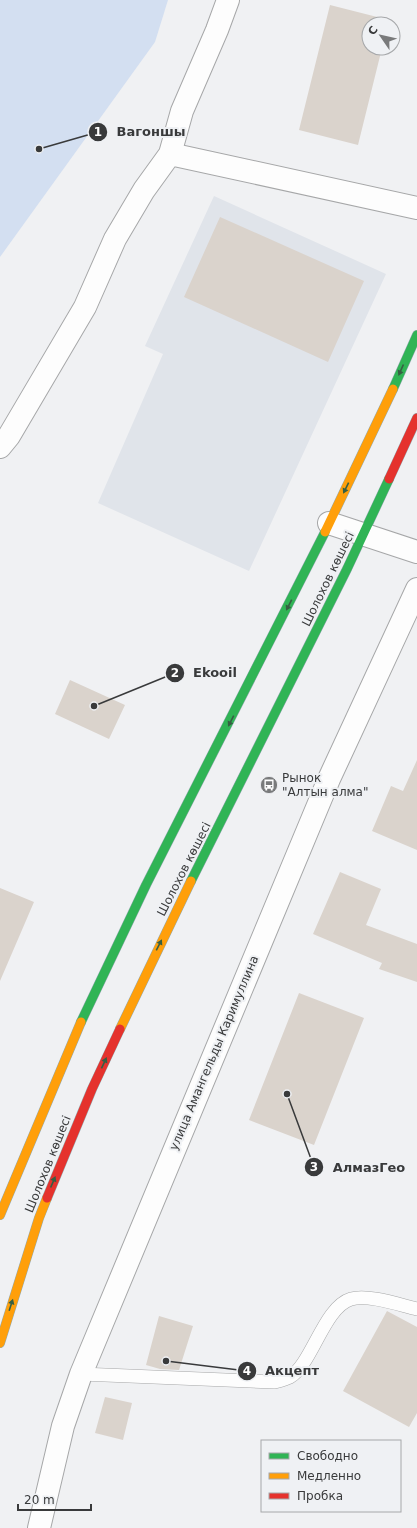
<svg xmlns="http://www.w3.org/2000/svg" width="417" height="1528" viewBox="0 0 417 1528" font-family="'DejaVu Sans',sans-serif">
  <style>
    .built { fill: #e0e4ea }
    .green { fill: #d3dff1 }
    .building { fill: #dad3cc }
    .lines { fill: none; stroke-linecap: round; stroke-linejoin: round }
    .lane-casing { stroke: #a6a7a8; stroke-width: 14 }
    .street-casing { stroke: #a6a7a8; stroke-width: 24 }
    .fast-casing { stroke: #93aab0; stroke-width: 10 }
    .slow-casing { stroke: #93aab0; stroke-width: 10 }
    .jam-casing { stroke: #93aab0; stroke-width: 10 }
    .lane { stroke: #fdfdfd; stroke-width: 13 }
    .street { stroke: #fdfdfd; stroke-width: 22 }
    .fast { stroke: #30b455; stroke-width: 9 }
    .slow { stroke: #ff9f0a; stroke-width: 9 }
    .jam { stroke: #e5322d; stroke-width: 9 }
    .oneway { fill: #365f43 }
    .labels { text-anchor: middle; stroke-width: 4; stroke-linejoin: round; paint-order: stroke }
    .street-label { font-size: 12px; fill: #393a3b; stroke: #eff1f4 }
    .poi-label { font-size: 12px; fill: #393a3b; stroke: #eff1f4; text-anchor: start }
    .leader { fill: none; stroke: #393a3b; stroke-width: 1.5 }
    .callout-dot { fill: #393a3b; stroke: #eff1f4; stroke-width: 1.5 }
    .mark-label { font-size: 12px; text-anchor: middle; font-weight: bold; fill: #fff }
    .callout-label { font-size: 13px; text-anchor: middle; font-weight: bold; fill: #393a3b; stroke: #eff1f4; stroke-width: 4; stroke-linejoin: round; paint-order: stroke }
  </style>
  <rect width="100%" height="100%" fill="#f0f1f3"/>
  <path class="built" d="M 214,196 L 386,274 L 249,571 L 98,503 L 163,354 L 145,346 Z"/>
  <path class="green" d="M 0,0 L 168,0 L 155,42 L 0,257 Z"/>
  <path class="building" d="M 330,5 L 389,20 L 388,24 L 369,24 L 369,48 L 382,48 L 358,145 L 299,130 Z
    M 220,217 L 364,281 L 328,362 L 184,297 Z
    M 70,680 L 125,705 L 109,739 L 55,714 Z
    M 417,760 L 417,850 L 372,831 L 391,786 L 403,791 Z
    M 340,872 L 381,889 L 366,925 L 417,944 L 417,982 L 379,969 L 382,963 L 313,934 Z
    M 0,888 L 34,902 L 0,981 Z
    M 299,993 L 364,1018 L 314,1145 L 249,1120 Z
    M 387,1311 L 417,1327 L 417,1413 L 409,1427 L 343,1391 Z
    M 159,1316 L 193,1326 L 179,1370 L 160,1369 L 146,1365 Z
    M 105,1397 L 132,1403 L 123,1440 L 95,1433 Z"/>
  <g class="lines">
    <defs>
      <path id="lane" d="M 81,1374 L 275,1382 C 280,1381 285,1379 290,1377 C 312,1364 324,1307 351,1299 C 368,1294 400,1305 417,1309"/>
      <path id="street" d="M 170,154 L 182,111 L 217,30 L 228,0
        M 0,447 L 9,436 L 85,307 L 115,239 L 144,190 L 170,154 L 417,208
        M 329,523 L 417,552
        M 39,1528 L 63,1426 L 81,1374 L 329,779 L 417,589"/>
      <path id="fast" d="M 393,389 L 417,335
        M 191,881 L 347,569 L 389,479
        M 81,1022 L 146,885 L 325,532"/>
      <path id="slow" d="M 325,532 L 393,389
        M 120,1029 L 191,881
        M 0,1215 L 81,1022
        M 0,1343 L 39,1218 L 47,1198"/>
      <path id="jam" d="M 389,479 L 417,418
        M 47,1198 L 92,1089 L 120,1029"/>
    </defs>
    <use href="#lane" class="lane-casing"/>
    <use href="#street" class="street-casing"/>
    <use href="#fast" class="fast-casing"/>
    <use href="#slow" class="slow-casing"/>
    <use href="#jam" class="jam-casing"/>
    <use href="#lane" class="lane"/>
    <use href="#street" class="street"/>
    <use href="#fast" class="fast"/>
    <use href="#slow" class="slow"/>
    <use href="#jam" class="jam"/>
  </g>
  <defs><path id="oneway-solid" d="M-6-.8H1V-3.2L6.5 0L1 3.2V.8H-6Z"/></defs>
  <g class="oneway">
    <use href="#oneway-solid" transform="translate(401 370) rotate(114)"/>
    <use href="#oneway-solid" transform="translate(346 488) rotate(116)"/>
    <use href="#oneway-solid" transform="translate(289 605) rotate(117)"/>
    <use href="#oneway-solid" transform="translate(231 721) rotate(117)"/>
    <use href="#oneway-solid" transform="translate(159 945) rotate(-63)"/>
    <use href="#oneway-solid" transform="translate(104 1063) rotate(-65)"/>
    <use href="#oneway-solid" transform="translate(53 1182) rotate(-67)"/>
    <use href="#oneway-solid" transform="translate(11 1305) rotate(-72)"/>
  </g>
  <defs>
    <symbol id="bus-disc" viewBox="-11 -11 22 22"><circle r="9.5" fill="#797a7b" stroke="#eff1f4"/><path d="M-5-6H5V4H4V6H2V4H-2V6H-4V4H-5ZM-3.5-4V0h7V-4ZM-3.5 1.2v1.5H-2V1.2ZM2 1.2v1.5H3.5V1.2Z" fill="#fff"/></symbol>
  </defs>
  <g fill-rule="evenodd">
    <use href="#bus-disc" x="259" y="775" width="20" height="20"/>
  </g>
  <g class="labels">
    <g class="street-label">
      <text transform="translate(328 579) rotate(-64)" y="4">Шолохов көшесі</text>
      <text transform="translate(184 869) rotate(-63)" y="4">Шолохов көшесі</text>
      <text transform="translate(214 1053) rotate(-67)" y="4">улица Амангельды Каримуллина</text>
      <text transform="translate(48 1164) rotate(-68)" y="4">Шолохов көшесі</text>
    </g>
    <g class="poi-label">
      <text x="282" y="782">Рынок<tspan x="282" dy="14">"Алтын алма"</tspan></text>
    </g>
  </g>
  <path class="leader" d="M39 149L98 132M94 706L175 673M287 1094L314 1167M166 1361L247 1371"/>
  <g class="callout-dot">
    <circle cx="39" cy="149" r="4"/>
    <circle cx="94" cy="706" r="4"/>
    <circle cx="287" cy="1094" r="4"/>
    <circle cx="166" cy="1361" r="4"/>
    <circle cx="98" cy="132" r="10"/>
    <circle cx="175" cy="673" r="10"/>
    <circle cx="314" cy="1167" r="10"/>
    <circle cx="247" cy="1371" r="10"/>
  </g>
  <g class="mark-label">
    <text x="98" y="136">1</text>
    <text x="175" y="677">2</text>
    <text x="314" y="1171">3</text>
    <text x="247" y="1375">4</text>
  </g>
  <g class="callout-label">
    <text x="151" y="136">Вагоншы</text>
    <text x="215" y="677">Ekooil</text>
    <text x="369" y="1172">АлмазГео</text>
    <text x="292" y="1375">Акцепт</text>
  </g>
  <rect x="261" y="1440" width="140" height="72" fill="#eff1f4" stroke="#a6a8aa"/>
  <rect x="269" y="1453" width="20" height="6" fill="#30b455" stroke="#a6a8aa"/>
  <text x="297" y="1460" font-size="12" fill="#393a3b">Свободно</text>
  <rect x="269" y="1473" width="20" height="6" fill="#ff9f0a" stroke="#a6a8aa"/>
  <text x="297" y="1480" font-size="12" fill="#393a3b">Медленно</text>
  <rect x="269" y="1493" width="20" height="6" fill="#e5322d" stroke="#a6a8aa"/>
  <text x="297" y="1500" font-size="12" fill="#393a3b">Пробка</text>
  <g transform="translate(381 36) rotate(304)"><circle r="19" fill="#eff1f4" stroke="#a6a8aa"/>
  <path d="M0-3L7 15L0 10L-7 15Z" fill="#797a7b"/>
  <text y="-6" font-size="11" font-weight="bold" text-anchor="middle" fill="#393a3b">С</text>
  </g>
  <path d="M18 1504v6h73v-6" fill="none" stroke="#393a3b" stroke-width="2"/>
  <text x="24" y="1504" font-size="12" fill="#393a3b" stroke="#eff1f4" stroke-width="3" paint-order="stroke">20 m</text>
</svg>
